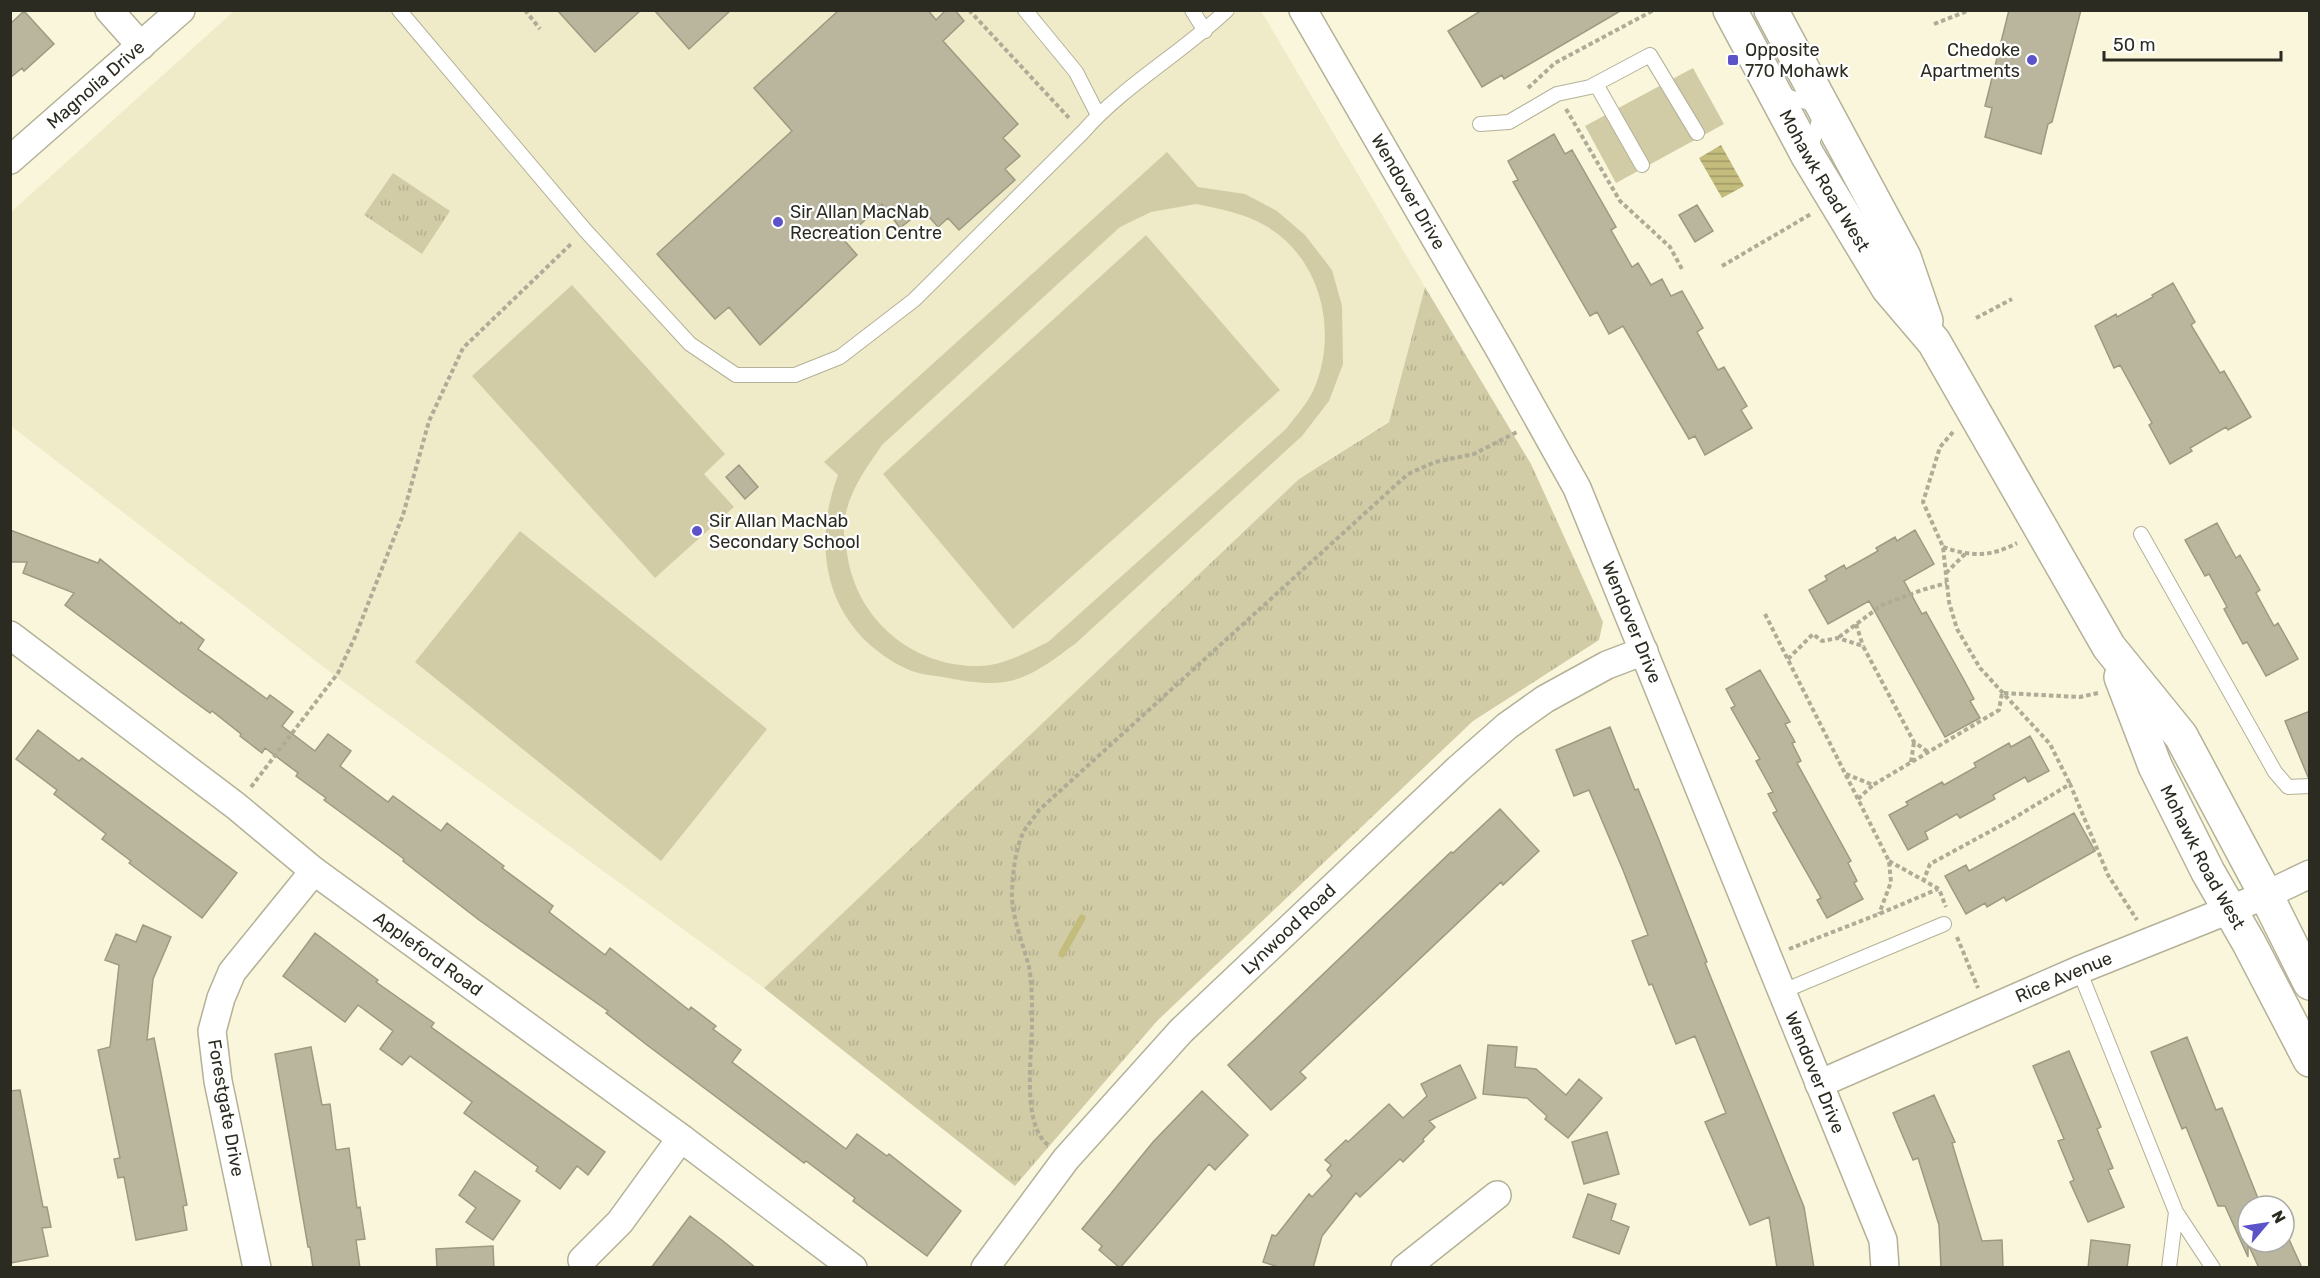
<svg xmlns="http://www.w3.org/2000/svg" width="2320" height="1278" viewBox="0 0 2320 1278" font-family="Rubik,sans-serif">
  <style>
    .built { fill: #efebc9 }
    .grass { fill: #d1cca5; fill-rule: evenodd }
    .park { fill: url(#park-tufts) }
    .water { fill: url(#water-rules) }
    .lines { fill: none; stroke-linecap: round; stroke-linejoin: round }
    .stream { stroke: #c4bc7d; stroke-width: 7 }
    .building { fill: #b9b69d; stroke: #9d9a81; stroke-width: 1.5 }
    .lane-casing { stroke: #b4b198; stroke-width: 16 }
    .street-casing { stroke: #b4b198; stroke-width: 30 }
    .secondary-casing { stroke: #b4b198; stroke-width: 36 }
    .path { stroke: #aeac97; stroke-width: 4; stroke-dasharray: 4.5 3; stroke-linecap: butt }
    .lane { stroke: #fff; stroke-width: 14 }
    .street { stroke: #fff; stroke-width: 27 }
    .secondary { stroke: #fff; stroke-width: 33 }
    .poi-dot { fill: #5c52ca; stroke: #fff; stroke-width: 2 }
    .labels { text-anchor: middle; stroke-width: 4.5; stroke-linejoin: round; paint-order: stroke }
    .poi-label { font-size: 18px; fill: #2c2b21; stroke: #fff; text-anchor: start }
    .street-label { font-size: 18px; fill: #2c2b21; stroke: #fff }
  </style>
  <defs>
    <pattern id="park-tufts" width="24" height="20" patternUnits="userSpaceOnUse" patternTransform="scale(1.5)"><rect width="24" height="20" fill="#d1cca5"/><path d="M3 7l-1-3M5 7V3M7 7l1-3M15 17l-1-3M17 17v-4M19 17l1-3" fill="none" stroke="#b4af8e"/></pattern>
    <pattern id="water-rules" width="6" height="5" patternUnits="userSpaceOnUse" patternTransform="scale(1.5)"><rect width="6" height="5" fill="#c4bc7d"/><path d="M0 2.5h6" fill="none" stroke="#9f9966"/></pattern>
  </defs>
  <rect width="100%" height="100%" fill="#f9f6db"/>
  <path class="built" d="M 234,11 L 1261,11 L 1425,287 L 1389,421 L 1299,479 L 764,988 L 338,678 L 11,426 L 10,213 Z"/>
  <path class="grass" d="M 1693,68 L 1724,124 L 1616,183 L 1585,126 Z
    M 1167,152 L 1198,187 L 1245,194 L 1277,211 L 1305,235 L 1332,270 L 1342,306 L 1343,364 L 1329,401 L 1302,436 L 1075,644 C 1058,656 1040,671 1020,678 C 998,687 970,682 948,678 C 935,675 919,675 907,669 C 829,632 809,553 838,475 L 824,462 ZM 1196,204 C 1220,209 1244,213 1266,226 C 1322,259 1339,334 1313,391 C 1307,404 1295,417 1286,429 L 1048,642 C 1027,652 1003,666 979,666 C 913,667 856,620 847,553 C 846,545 843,535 844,526 C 846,495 865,470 882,445 L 1120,227 L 1151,212 Z
    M 1146,235 L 1280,390 L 1013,629 L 883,474 Z
    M 572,285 L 725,454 L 704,474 L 734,507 L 655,578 L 472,376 Z
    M 520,531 L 767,729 L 661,861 L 415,662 Z"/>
  <path class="park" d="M 393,173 L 450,211 L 422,254 L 364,215 Z
    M 1425,287 L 1531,464 L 1603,622 L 1599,640 L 1473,721 L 1157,1021 L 1015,1186 L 764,988 L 1299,479 L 1389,422 Z"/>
  <path class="water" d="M 1721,145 L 1744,186 L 1722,198 L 1699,158 Z"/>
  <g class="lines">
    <path class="stream" d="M 1062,954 L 1082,918"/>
  </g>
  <path class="building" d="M 557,10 L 641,10 L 595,52 Z
    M 654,10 L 731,10 L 689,49 Z
    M 839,10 L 928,10 L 936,20 L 946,10 L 955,10 L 964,21 L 943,41 L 1018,124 L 1003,138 L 1020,156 L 1005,169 L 1015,180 L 959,230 L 948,218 L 938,227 L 923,210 L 900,228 L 882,204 L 844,240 L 857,255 L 760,345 L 729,307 L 715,319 L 657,254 L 792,131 L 754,88 Z
    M 1482,10 L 1622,10 L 1504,79 L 1502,75 L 1482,87 L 1448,31 Z
    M 2009,10 L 2081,10 L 2052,122 L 2048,124 L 2041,154 L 1985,137 L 1992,108 L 1985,106 Z
    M 24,11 L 54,44 L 24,71 L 22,68 L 10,78 L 10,24 Z
    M 1554,134 L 1565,154 L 1572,150 L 1616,227 L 1611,230 L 1632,267 L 1638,263 L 1651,285 L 1662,279 L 1671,296 L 1682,291 L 1703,328 L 1697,332 L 1718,370 L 1724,367 L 1747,406 L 1741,410 L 1752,428 L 1705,455 L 1695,436 L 1689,439 L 1623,326 L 1609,334 L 1597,312 L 1590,316 L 1513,182 L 1518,180 L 1508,161 Z
    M 1697,205 L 1713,231 L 1695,242 L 1679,215 Z
    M 2173,283 L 2195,322 L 2191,325 L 2220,373 L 2224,371 L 2251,417 L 2228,430 L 2226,427 L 2190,448 L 2192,451 L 2170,464 L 2149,425 L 2152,423 L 2120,365 L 2114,368 L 2095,326 L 2116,314 L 2117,317 L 2153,297 L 2152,295 Z
    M 739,465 L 758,487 L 745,499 L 726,477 Z
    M 2217,523 L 2236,558 L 2240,555 L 2260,590 L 2256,593 L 2274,626 L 2278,623 L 2298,659 L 2266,676 L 2247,642 L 2243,644 L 2224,609 L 2227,607 L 2209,574 L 2205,576 L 2185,540 Z
    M 10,530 L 98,563 L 100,559 L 180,624 L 181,622 L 204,640 L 198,649 L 267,699 L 270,695 L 293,712 L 282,726 L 315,751 L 328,734 L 351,751 L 340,766 L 388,802 L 393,796 L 441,831 L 447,823 L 479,847 L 504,866 L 502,868 L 553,906 L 549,912 L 605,955 L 610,948 L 689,1010 L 691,1007 L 716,1026 L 713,1029 L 741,1050 L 732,1062 L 846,1149 L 857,1134 L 887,1156 L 889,1154 L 961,1211 L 927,1256 L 853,1201 L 855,1198 L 806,1161 L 804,1163 L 647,1045 L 606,1013 L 608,1011 L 479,920 L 403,861 L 404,859 L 324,800 L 326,798 L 296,776 L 298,773 L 265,748 L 262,753 L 240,736 L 241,734 L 212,711 L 210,713 L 181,692 L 65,605 L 74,593 L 23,573 L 27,562 L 10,562 Z
    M 1915,530 L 1934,564 L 1904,581 L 1922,614 L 1926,612 L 1964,680 L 1974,699 L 1970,701 L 1980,718 L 1945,737 L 1869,601 L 1828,624 L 1809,590 L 1827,580 L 1825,576 L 1844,565 L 1846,569 L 1878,551 L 1876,548 L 1895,537 L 1897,541 Z
    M 1760,670 L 1790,722 L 1785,724 L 1795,742 L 1792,743 L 1801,761 L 1797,763 L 1851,861 L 1848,863 L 1857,881 L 1854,883 L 1863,899 L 1827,918 L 1817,900 L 1821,898 L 1773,813 L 1777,811 L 1768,794 L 1773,792 L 1756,761 L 1760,759 L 1731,708 L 1735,706 L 1726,689 Z
    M 2310,711 L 2310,777 L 2308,777 L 2285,721 Z
    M 1610,727 L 1635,790 L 1638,789 L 1657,835 L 1707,962 L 1705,963 L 1804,1207 L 1814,1268 L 1777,1268 L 1769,1217 L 1750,1225 L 1705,1122 L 1726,1113 L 1695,1036 L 1676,1044 L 1652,984 L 1649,985 L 1632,941 L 1648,935 L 1623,870 L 1589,790 L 1574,796 L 1556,750 Z
    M 38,730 L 79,761 L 82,758 L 237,873 L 202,918 L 129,863 L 131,861 L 102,839 L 106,834 L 54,794 L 57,790 L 16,759 Z
    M 2030,736 L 2049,771 L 2028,782 L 2025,777 L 1993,795 L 1995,799 L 1960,818 L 1957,814 L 1925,832 L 1928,839 L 1908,850 L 1889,815 L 1908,805 L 1906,802 L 1942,782 L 1944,785 L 1976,767 L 1974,763 L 2009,743 L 2011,747 Z
    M 1500,809 L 1539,851 L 1503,885 L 1501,882 L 1300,1072 L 1306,1078 L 1271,1110 L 1228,1065 L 1451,852 L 1453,853 Z
    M 2074,813 L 2095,851 L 2006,901 L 2004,897 L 1987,907 L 1985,903 L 1966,914 L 1945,876 L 1966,865 L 1969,871 Z
    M 143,925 L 171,937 L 153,979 L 147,1040 L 154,1038 L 187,1205 L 183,1206 L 187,1230 L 136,1240 L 124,1177 L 118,1178 L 114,1159 L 120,1158 L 98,1050 L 110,1047 L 119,965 L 105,960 L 116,934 L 136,942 Z
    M 315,933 L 378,980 L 376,982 L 434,1023 L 431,1027 L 605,1152 L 588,1175 L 577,1166 L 560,1189 L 536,1171 L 538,1167 L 464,1113 L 472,1102 L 410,1056 L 402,1065 L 380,1049 L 393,1031 L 358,1005 L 345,1022 L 283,976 Z
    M 2187,1037 L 2216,1110 L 2222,1108 L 2261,1206 L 2248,1206 L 2248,1242 L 2284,1242 L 2284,1236 L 2287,1235 L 2302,1268 L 2259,1268 L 2248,1244 L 2248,1257 L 2225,1206 L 2218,1206 L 2186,1127 L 2182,1129 L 2151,1052 Z
    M 1488,1045 L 1517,1047 L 1515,1067 L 1536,1069 L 1566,1095 L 1579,1079 L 1602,1098 L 1568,1138 L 1545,1119 L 1547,1116 L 1527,1098 L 1483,1094 Z
    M 311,1047 L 322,1105 L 330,1104 L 336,1150 L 349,1148 L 357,1208 L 360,1207 L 365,1239 L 356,1240 L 360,1268 L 313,1268 L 310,1247 L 308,1247 L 275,1054 Z
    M 2069,1051 L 2101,1127 L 2097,1129 L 2113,1168 L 2108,1170 L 2124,1207 L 2088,1222 L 2070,1182 L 2074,1180 L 2058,1141 L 2064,1139 L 2033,1066 Z
    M 1460,1065 L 1476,1098 L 1429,1121 L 1435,1127 L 1423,1139 L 1424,1141 L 1403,1162 L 1400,1159 L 1360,1197 L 1356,1193 L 1322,1236 L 1313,1268 L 1281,1268 L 1263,1262 L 1272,1235 L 1276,1236 L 1309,1194 L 1312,1197 L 1332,1176 L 1327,1170 L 1331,1165 L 1325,1160 L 1346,1140 L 1348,1142 L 1389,1104 L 1403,1118 L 1427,1096 L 1421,1084 Z
    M 20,1090 L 43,1207 L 47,1207 L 51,1227 L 42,1228 L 48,1256 L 10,1263 L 10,1091 Z
    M 1202,1091 L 1248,1135 L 1215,1170 L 1209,1164 L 1120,1268 L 1099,1250 L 1102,1246 L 1082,1229 L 1153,1142 Z
    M 1934,1095 L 1955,1142 L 1952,1143 L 1982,1241 L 2002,1240 L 2003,1268 L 1941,1268 L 1939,1225 L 1918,1158 L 1913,1160 L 1893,1113 Z
    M 1607,1132 L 1619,1174 L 1584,1184 L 1572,1142 Z
    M 475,1171 L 520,1201 L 493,1240 L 466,1222 L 476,1208 L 459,1195 Z
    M 1588,1194 L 1616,1204 L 1611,1220 L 1629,1227 L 1619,1254 L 1573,1237 Z
    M 690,1216 L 723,1241 L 756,1268 L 651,1268 Z
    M 2091,1240 L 2130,1245 L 2127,1268 L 2088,1268 Z
    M 493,1246 L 494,1268 L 437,1268 L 436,1249 Z"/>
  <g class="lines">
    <defs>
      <path id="lane" d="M 399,10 L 585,230 L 690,344 L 736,375 L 795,375 L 840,357 L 914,300 L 1083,132 C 1123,86 1182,53 1227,10
        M 1025,10 L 1076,72 L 1098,115
        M 1192,10 L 1205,31
        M 1596,84 L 1642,165
        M 1779,94 L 1823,107 L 1810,151
        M 1480,124 L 1509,122 L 1557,94 L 1590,87 L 1650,55 L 1697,133
        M 2141,534 L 2275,772 L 2288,787 L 2310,786
        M 2079,970 L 2176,1212 L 2169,1268
        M 1781,992 L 1944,924
        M 2176,1212 L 2213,1268"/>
      <g id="street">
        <path d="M 109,10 L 141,46"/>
        <path id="s1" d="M 1303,10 L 1501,352 L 1577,488 L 1883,1240 L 1885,1268"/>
        <path id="s2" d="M 10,160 L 181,10"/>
        <path id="s3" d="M 10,635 L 236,806 L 314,871 L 681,1138 L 853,1268"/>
        <path id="s4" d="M 1819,1084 L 2079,970 L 2266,895 L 2310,874"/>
        <path d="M 582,1260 L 620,1222 L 681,1138"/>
        <path d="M 257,1268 L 218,1081 L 212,1031 L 221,998 L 232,972 L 314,871"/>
        <path id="s5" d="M 985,1268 L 1066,1159 L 1181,1031 L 1458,769 L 1507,726 L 1545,699 L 1607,665 L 1644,651"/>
        <path d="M 1405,1268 L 1497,1195"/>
      </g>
      <g id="secondary">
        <path id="s6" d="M 1730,10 L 1808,156 L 1888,288 L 1934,342 L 2109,647 L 2181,736 L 2266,895 L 2310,983"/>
        <path d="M 1771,10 L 1904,257 L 1926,321"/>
        <path id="s7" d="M 2121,677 L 2155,766 L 2208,872 L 2249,943 L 2310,1060"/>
      </g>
    </defs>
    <use href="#lane" class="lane-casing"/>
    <use href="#street" class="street-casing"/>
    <use href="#secondary" class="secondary-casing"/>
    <path class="path" d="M 525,10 L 540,29
      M 969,10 L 1070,119
      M 1934,24 L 1970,10
      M 1528,88 L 1555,63 L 1654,10
      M 1566,109 L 1620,201 L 1670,247 L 1683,271
      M 1722,266 L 1811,214
      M 1976,318 L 2012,299
      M 1953,432 L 1940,447 L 1923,502 L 1943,547 L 1949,602 L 1957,629 L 1980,668 L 2050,744 L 2070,784
      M 1943,547 C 1972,557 1990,557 2017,543
      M 1946,573 L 1965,554
      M 1765,614 L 1889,861 L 1891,882 L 1879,914
      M 1856,624 L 1863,646
      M 1839,637 L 1882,605 L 1922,590 L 1947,583
      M 1788,659 L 1813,634 L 1822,641 L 1838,638 L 1863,646 L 1914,742 L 1928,752
      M 1911,762 L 1914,742
      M 1846,774 L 1873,785 L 1999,710 L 2002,693 L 2080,697 L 2098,693
      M 251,787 L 338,673 L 355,637 L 403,515 L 429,421 L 463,348 L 572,243
      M 1858,799 L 1873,785
      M 1889,861 L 1939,889 L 1946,907
      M 1923,882 L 1930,864 L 2009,821 L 2070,784 L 2108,875 L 2137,920
      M 1957,937 L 1978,988
      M 1789,949 L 1879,914 L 1938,889
      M 1048,1145 C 1020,1123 1033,1050 1032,1017 C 1032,1001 1032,983 1029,967 C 1023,943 1011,916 1012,891 C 1013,873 1015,850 1023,833 C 1027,825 1034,818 1039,810 L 1408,474 L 1435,462 L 1474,454 L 1517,432"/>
    <use href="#lane" class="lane"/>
    <use href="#street" class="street"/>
    <use href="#secondary" class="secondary"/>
  </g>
  <g class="poi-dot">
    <rect x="1727" y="54" width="12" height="12" rx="3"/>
    <circle cx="2032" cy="60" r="6"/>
    <circle cx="778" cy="222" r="6"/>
    <circle cx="697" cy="531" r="6"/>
  </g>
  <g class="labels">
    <g class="poi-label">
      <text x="1745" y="56">Opposite<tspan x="1745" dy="21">770 Mohawk</tspan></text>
      <text x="2020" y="56" text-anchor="end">Chedoke<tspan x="2020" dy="21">Apartments</tspan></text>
      <text x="790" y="218">Sir Allan MacNab<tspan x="790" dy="21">Recreation Centre</tspan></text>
      <text x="709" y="527">Sir Allan MacNab<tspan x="709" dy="21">Secondary School</tspan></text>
    </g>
    <g class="street-label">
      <text dy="6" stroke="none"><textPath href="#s2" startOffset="114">Magnolia Drive</textPath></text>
      <text dy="6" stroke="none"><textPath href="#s6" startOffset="195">Mohawk Road West</textPath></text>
      <text dy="6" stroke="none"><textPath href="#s1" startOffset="210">Wendover Drive</textPath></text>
      <text dy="6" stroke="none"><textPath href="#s1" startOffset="696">Wendover Drive</textPath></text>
      <text dy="6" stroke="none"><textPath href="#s7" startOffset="198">Mohawk Road West</textPath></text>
      <text dy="6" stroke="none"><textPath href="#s5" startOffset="456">Lynwood Road</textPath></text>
      <text dy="6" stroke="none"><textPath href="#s3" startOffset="526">Appleford Road</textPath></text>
      <text dy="6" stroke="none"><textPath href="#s4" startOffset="267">Rice Avenue</textPath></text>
      <text dy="6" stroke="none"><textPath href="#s1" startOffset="1182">Wendover Drive</textPath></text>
      <text transform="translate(226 1108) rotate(80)" y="6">Forestgate Drive</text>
    </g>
  </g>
  <rect width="2320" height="1278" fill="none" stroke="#2c2b21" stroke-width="24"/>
  <g transform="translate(2266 1224) rotate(61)"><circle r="28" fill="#ffffff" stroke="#abaaa6" stroke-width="1.5"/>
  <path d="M0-4.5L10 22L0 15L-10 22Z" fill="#5c52ca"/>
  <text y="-9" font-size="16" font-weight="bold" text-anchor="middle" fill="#2c2b21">N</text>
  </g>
  <path d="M2104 51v9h177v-9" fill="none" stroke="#2c2b21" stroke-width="3"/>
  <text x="2113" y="51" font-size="18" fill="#2c2b21" stroke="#ffffff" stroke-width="4.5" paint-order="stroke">50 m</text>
</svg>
